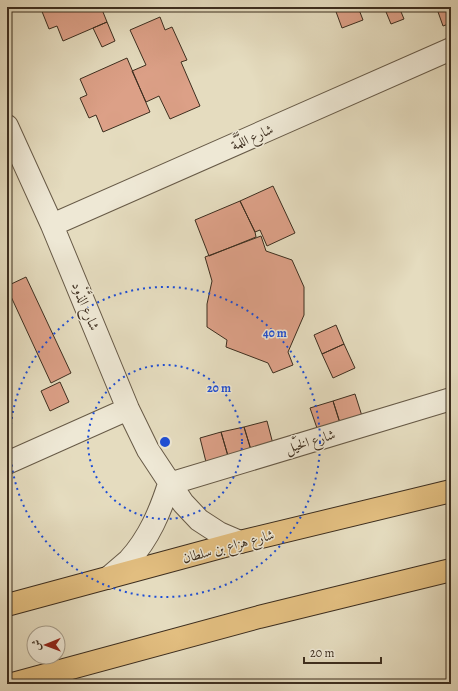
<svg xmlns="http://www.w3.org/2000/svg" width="458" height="691" viewBox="0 0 458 691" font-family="Alegreya,Amiri,serif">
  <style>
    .building { fill: #dca087; stroke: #3d2e1f }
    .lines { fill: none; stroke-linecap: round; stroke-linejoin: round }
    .minor-casing { stroke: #675a47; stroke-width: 24 }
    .primary-casing { stroke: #3d2e1f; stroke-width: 24 }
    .minor { stroke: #eee8d5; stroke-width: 22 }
    .primary { stroke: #e2be80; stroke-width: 22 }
    .ring { fill: none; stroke: #1d4ed8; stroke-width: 2; stroke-dasharray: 2 4 }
    .labels { text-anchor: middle; stroke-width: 3; stroke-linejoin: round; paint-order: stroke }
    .street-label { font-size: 14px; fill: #3d2e1f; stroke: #eee8d5 }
    .centre { fill: #1d4ed8; stroke: #eee8d5; stroke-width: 2 }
    .ring-label { font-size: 12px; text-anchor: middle; font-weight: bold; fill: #1d4ed8; stroke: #eee8d5; stroke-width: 3; stroke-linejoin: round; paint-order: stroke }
  </style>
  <rect width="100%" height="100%" fill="#e5dcbf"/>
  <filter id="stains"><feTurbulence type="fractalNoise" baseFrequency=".005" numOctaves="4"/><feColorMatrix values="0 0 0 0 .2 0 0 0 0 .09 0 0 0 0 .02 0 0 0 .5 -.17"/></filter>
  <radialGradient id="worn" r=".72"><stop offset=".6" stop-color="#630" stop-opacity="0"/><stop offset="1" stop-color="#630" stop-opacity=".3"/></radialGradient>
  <path class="building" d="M 46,7 L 101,7 L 107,22 L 63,41 L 57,26 L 49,29 L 41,9 Z
    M 339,7 L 358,7 L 363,20 L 342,28 L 335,9 Z
    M 384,7 L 399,7 L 404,19 L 391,24 Z
    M 441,7 L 451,7 L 451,23 L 443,26 L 437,9 Z
    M 160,17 L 165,30 L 172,27 L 187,60 L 181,62 L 200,106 L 170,119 L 159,96 L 146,102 L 132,71 L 146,65 L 130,30 Z
    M 107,22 L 115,41 L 102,47 L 93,28 Z
    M 127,58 L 150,112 L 103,132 L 96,115 L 89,118 L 80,98 L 87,95 L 80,79 Z
    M 273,186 L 295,233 L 267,246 L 260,230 L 255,232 L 240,201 Z
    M 240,201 L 255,232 L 256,237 L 209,256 L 195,220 Z
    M 261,236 L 266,251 L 292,260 L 304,287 L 304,315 L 288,352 L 293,365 L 273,373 L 268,363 L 226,347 L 227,340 L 207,327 L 207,304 L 212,281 L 205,257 Z
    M 26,277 L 71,373 L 51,383 L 7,288 L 7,286 Z
    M 336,325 L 344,344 L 322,354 L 314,335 Z
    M 344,344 L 355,368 L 333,378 L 322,354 Z
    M 60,382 L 69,402 L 50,411 L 41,391 Z
    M 355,394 L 362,416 L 340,423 L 333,401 Z
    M 333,401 L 340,423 L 318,431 L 310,408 Z
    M 267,421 L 273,444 L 251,450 L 244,427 Z
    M 244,427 L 251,450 L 228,456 L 221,432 Z
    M 221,432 L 228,456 L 206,462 L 200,438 Z"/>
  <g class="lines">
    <defs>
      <path id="minor" d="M 7,126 L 52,225 L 128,409 L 148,450 L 183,503 L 199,520 L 219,533 L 240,542
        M 52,225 L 451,49
        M 7,463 L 128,409
        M 169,484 L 451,399
        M 108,578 C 115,572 122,566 129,560 C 149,538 160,512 169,484"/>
      <path id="primary" d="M 7,605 L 240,542 L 451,491
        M 12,684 L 259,617 L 451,570"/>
    </defs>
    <use href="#minor" class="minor-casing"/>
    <use href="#primary" class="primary-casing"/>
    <use href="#minor" class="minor"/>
    <use href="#primary" class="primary"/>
  </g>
  <g class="ring">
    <circle cx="165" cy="442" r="77"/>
    <circle cx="165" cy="442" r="155"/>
  </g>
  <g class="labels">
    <g class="street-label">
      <text transform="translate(252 137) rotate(-24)" y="5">شارع اللَّمَّة</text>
      <text transform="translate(86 306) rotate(68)" y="5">شارع الذَّوْد</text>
      <text transform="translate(310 441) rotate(-17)" y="5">شارع الخَيْل</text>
      <text transform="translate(228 546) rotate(-15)" y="5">شارع هزاع بن سلطان</text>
    </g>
  </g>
  <circle cx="165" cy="442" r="6" class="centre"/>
  <g class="ring-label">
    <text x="275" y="337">40 m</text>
    <text x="219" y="392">20 m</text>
  </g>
  <rect width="458" height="691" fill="none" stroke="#e5dcbf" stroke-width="24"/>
  <rect x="8" y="8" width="442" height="675" fill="none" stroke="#3d2e1f" stroke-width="2"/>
  <rect x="12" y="12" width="434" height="667" fill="none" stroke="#3d2e1f"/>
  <g transform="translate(46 645) rotate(269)"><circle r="19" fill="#eee8d5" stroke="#a79e8c"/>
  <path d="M0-3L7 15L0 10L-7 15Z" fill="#8f2418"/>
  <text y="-6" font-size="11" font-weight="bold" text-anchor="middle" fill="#3d2e1f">ش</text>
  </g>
  <path d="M304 657v6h77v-6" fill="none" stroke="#3d2e1f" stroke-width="2"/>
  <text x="310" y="657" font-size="12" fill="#3d2e1f" stroke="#eee8d5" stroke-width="3" paint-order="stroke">20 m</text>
  <rect width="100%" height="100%" filter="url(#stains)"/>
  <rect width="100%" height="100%" fill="url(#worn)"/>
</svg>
